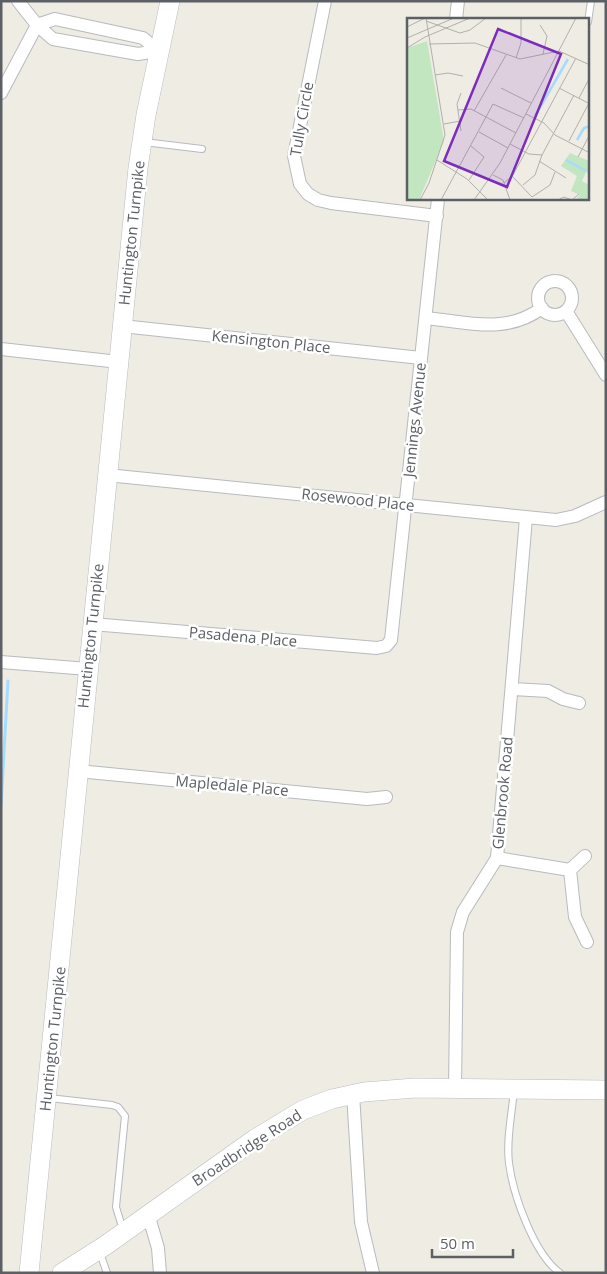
<svg xmlns="http://www.w3.org/2000/svg" width="607" height="1274" viewBox="0 0 607 1274" font-family="'Open Sans',sans-serif">
  <style>
    .lines { fill: none; stroke-linecap: round; stroke-linejoin: round }
    .stream { stroke: #a4dbff; stroke-width: 3 }
    .service-casing { stroke: #b7babe; stroke-width: 8 }
    .minor-casing { stroke: #b7babe; stroke-width: 14 }
    .secondary-casing { stroke: #b8bbc0; stroke-width: 20 }
    .service { stroke: #fff; stroke-width: 6 }
    .minor { stroke: #fff; stroke-width: 12 }
    .secondary { stroke: #fff; stroke-width: 19 }
    .labels { text-anchor: middle; stroke-width: 5; stroke-linejoin: round; paint-order: stroke }
    .street-label { font-size: 15px; fill: #5c6065; stroke: #fff }
    .inset-river { fill: none; stroke: #a4dbff; stroke-width: 2.5 }
    .inset-road { fill: none; stroke: #b0b0ad; stroke-width: 1 }
    .view { fill: #7b2cbf; fill-opacity: 0.15; stroke: #7b2cbf; stroke-width: 2.5 }
    .inset-edge { fill: none; stroke: #5c6065; stroke-width: 2.5 }
  </style>
  <rect width="100%" height="100%" fill="#efece4"/>
  <g class="lines">
    <path class="stream" d="M 1,805 L 8,681"/>
    <defs>
      <path id="service" d="M 588,22 L 591,1
        M 144,142 L 202,149
        M 514,1090 C 512,1113 506,1140 509,1163 C 513,1195 534,1254 560,1273
        M 49,1098 L 112,1105 L 118,1107 L 125,1116 L 116,1207 L 123,1230
        M 99,1250 L 107,1273"/>
      <path id="minor" d="M 18,1 L 37,25 L 53,39 L 138,54 L 158,51
        M 325,1 L 294,156 L 300,184 L 308,194 L 318,200 L 331,203 L 437,216
        M 456,19 L 458,1
        M 37,25 L 55,19 L 143,38 L 158,51
        M 1,93 L 37,25
        M538 298a17 17 0 1 1 34 0a17 17 0 1 1-34 0Z
        M 566,311 L 606,375
        M 426,318 C 468,322 505,335 542,308
        M 122,326 L 421,358
        M 1,349 L 119,362
        M 107,475 L 556,520 L 575,516 L 606,502
        M 92,624 L 377,648 L 386,646 L 391,640 L 438,199
        M 1,662 L 88,669
        M 513,689 L 548,691 L 563,699 L 579,703
        M 78,771 L 367,799 L 386,797
        M 497,858 L 570,870 L 585,856
        M 570,870 L 575,917 L 587,942
        M 455,1088 L 457,932 L 463,912 L 497,858 L 526,518
        M 353,1094 L 361,1222 L 373,1273
        M 148,1214 L 158,1248 L 160,1273"/>
      <path id="secondary" d="M 29,1273 L 138,168 L 146,115 L 170,1
        M 62,1273 L 106,1245 L 255,1139 L 303,1110 L 332,1099 L 364,1092 L 415,1088 L 606,1090"/>
    </defs>
    <use href="#service" class="service-casing"/>
    <use href="#minor" class="minor-casing"/>
    <use href="#secondary" class="secondary-casing"/>
    <use href="#service" class="service"/>
    <use href="#minor" class="minor"/>
    <use href="#secondary" class="secondary"/>
  </g>
  <g class="labels">
    <g class="street-label">
      <text transform="translate(302 119) rotate(-80)" y="5">Tully Circle</text>
      <text transform="translate(132 233) rotate(-84)" y="5">Huntington Turnpike</text>
      <text transform="translate(271 342) rotate(6)" y="5">Kensington Place</text>
      <text transform="translate(415 420) rotate(-84)" y="5">Jennings Avenue</text>
      <text transform="translate(358 500) rotate(6)" y="5">Rosewood Place</text>
      <text transform="translate(91 636) rotate(-84)" y="5">Huntington Turnpike</text>
      <text transform="translate(243 637) rotate(5)" y="5">Pasadena Place</text>
      <text transform="translate(232 786) rotate(5)" y="5">Mapledale Place</text>
      <text transform="translate(503 793) rotate(-85)" y="5">Glenbrook Road</text>
      <text transform="translate(53 1039) rotate(-84)" y="5">Huntington Turnpike</text>
      <text transform="translate(247 1148) rotate(-33)" y="5">Broadbridge Road</text>
    </g>
  </g>
  <g transform="translate(407 18)">
    <rect width="182" height="182" fill="#efece4"/>
    <path d="M 163,135 L 182,143 L 182,156 L 179,154 L 175,163 L 182,167 L 182,182 L 168,182 L 173,177 L 164,173 L 170,158 L 154,148 Z" fill="#c2e6c0"/>
    <path d="M 20,23 L 37,123 L 12,182 L 0,182 L 0,30 Z" fill="#c2e6c0"/>
    <path class="inset-river" d="M 128,98 L 161,41M 170,122 L 177,110 L 183,108M 159,142 L 179,153"/>
    <path class="inset-road" d="M 19,3 L 53,15 L 63,12 L 79,0M 133,7 L 140,18 L 136,36M 0,9 L 18,0M 0,20 L 47,0M 22,26 L 68,25 L 113,41 L 152,33 L 183,47M 0,30 L 18,19 L 63,0M 109,40 L 114,25 L 114,0M 28,57 L 41,55 L 56,58M 94,70 L 124,85M 152,70 L 183,86M 54,75 L 50,86 L 54,113M 172,80 L 183,59M 51,92 L 64,91 L 109,115M 67,93 L 99,37M 119,96 L 137,105 L 148,117 L 183,135M 37,106 L 53,103M 72,114 L 101,130M 162,123 L 182,85M 103,126 L 122,136 L 135,137M 171,139 L 183,116M 30,142 L 60,161 L 81,182M 132,143 L 159,160M 86,157 L 96,162 L 103,182M 105,158 L 125,179M 62,162 L 77,139 L 64,128M 97,165 L 106,157 L 169,40M 116,167 L 128,157 L 135,137 L 167,77M 125,179 L 143,167 L 148,154M 13,182 L 22,165 L 38,117 L 19,0M 34,182 L 86,86 L 117,100M 67,182 L 93,145 L 169,0M 151,182 L 157,179 L 165,182 L 172,176"/>
    <path class="view" d="M 91,11 L 154,36 L 100,169 L 37,143 Z"/>
    <rect width="182" height="182" class="inset-edge"/>
  </g>
  <rect width="607" height="1274" fill="none" stroke="#5c6065" stroke-width="5"/>
  <path d="M432 1249v8h81v-8" fill="none" stroke="#5c6065" stroke-width="2.5"/>
  <text x="440" y="1249" font-size="15" fill="#5c6065" stroke="#ffffff" stroke-width="4" paint-order="stroke">50 m</text>
</svg>
